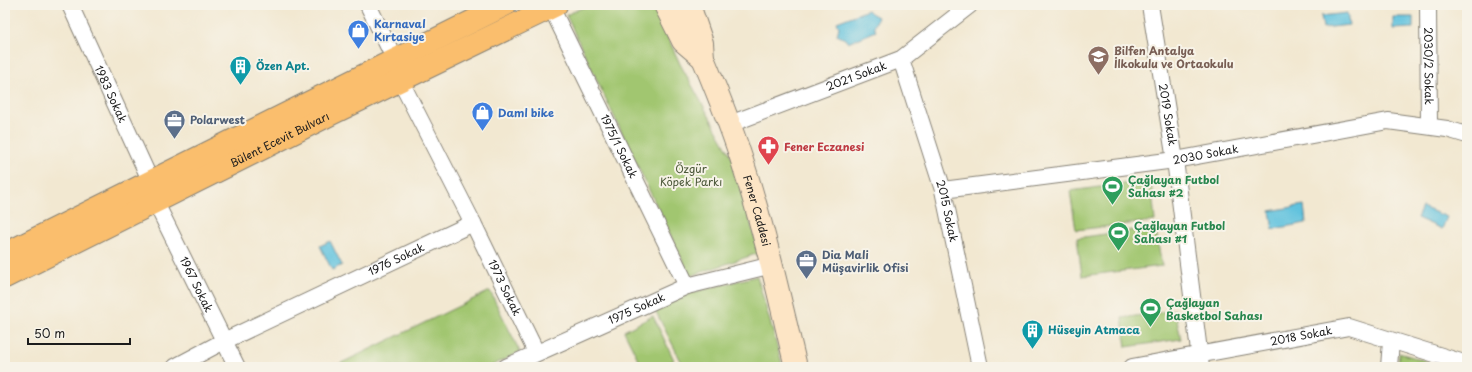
<svg xmlns="http://www.w3.org/2000/svg" width="1472" height="372" viewBox="0 0 1472 372" font-family="'Playpen Sans',sans-serif">
  <style>
    .green { fill: #a1c670; stroke: #5e7146 }
    .water { fill: #60c2de; stroke: #3e6f7d }
    .lines { fill: none; stroke-linecap: round; stroke-linejoin: round }
    .street-casing { stroke: #878276; stroke-width: 18 }
    .secondary-casing { stroke: #878276; stroke-width: 24 }
    .primary-casing { stroke: #878276; stroke-width: 24 }
    .street { stroke: #fff; stroke-width: 16 }
    .secondary { stroke: #fde5c5; stroke-width: 22 }
    .primary { stroke: #fabe6d; stroke-width: 22 }
    .labels { text-anchor: middle; stroke-width: 4; stroke-linejoin: round; paint-order: stroke }
    .shop-label { font-size: 11px; font-weight: bold; fill: #366cbe; stroke: #f7f3e8; text-anchor: start }
    .education-label { font-size: 11px; font-weight: bold; fill: #785e54; stroke: #f7f3e8; text-anchor: start }
    .culture-label { font-size: 11px; font-weight: bold; fill: #0d838f; stroke: #f7f3e8; text-anchor: start }
    .street-label { font-size: 11px; fill: #1c1c1c; stroke: #f7f3e8 }
    .service-label { font-size: 11px; font-weight: bold; fill: #4e5e75; stroke: #f7f3e8; text-anchor: start }
    .health-label { font-size: 11px; font-weight: bold; fill: #be3a42; stroke: #f7f3e8; text-anchor: start }
    .park-label { font-size: 11px; fill: #4b5839; stroke: #f7f3e8 }
    .leisure-label { font-size: 11px; font-weight: bold; fill: #27864d; stroke: #f7f3e8; text-anchor: start }
  </style>
  <rect width="100%" height="100%" fill="#f7f3e8"/>
  <filter id="ink" filterUnits="userSpaceOnUse"><feTurbulence type="fractalNoise" baseFrequency=".025" numOctaves="2"/><feDisplacementMap in="SourceGraphic" scale="8" xChannelSelector="R" yChannelSelector="G"/><feConvolveMatrix kernelMatrix="1 2 1 2 8 2 1 2 1" color-interpolation-filters="sRGB"/></filter>
  <filter id="wash" filterUnits="userSpaceOnUse"><feTurbulence type="fractalNoise" baseFrequency=".012" numOctaves="4" result="noise"/><feDisplacementMap in="SourceGraphic" scale="16" xChannelSelector="R" yChannelSelector="G"/><feGaussianBlur stdDeviation="0.9" result="paint"/><feColorMatrix in="noise" values="0 0 0 0 0 0 0 0 0 0 0 0 0 0 0 0 0 1.4 0 .05"/><feComposite in="paint" operator="in"/></filter>
  <g filter="url(#wash)">
    <rect width="100%" height="100%" fill="#f2e8d1"/>
    <path class="green" d="M 588,5 L 653,5 L 680,64 L 733,159 L 759,253 L 690,276 L 566,15 Z
      M 1151,180 L 1155,221 L 1076,230 L 1070,191 Z
      M 1155,227 L 1162,266 L 1082,276 L 1077,238 Z
      M 757,276 L 783,367 L 684,367 L 654,308 L 690,293 Z
      M 490,291 L 520,352 L 489,367 L 333,367 Z
      M 1175,310 L 1181,339 L 1126,347 L 1122,318 Z
      M 653,316 L 674,360 L 660,367 L 642,367 L 624,331 Z
      M 1399,353 L 1447,367 L 1398,367 Z"/>
    <path class="water" d="M 868,10 L 871,13 L 878,17 L 874,27 L 876,31 L 848,43 L 845,39 L 837,35 L 839,27 L 837,22 Z
      M 1347,13 L 1349,25 L 1323,28 L 1321,16 Z
      M 1393,17 L 1413,17 L 1413,28 L 1393,29 Z
      M 1304,205 L 1306,223 L 1273,229 L 1270,211 Z
      M 1422,207 L 1447,217 L 1442,229 L 1417,218 Z
      M 330,241 L 342,265 L 332,270 L 320,246 Z"/>
  </g>
  <g filter="url(#ink)">
    <g class="lines">
      <defs>
        <g id="street">
          <path id="s1" d="M 70,5 L 151,182"/>
          <path d="M 368,5 L 395,60"/>
          <path id="s2" d="M 1150,5 L 1175,160 L 1201,367"/>
          <path id="s3" d="M 1428,5 L 1429,126"/>
          <path id="s4" d="M 551,7 L 687,286"/>
          <path id="s5" d="M 901,59 L 943,190 L 980,367"/>
          <path id="s6" d="M 730,124 L 901,59 L 970,5"/>
          <path id="s7" d="M 943,190 L 1175,160 L 1388,121 L 1447,129 L 1467,135"/>
          <path id="s8" d="M 155,201 L 237,367"/>
          <path id="s9" d="M 473,223 L 536,352"/>
          <path id="s10" d="M 175,367 L 224,341 L 473,223 L 400,80"/>
          <path id="s11" d="M 506,367 L 687,286 L 772,265"/>
          <path id="s12" d="M 1132,367 L 1349,327 L 1467,364"/>
          <path d="M 1389,367 L 1391,341"/>
        </g>
        <g id="secondary">
          <path d="M 665,5 L 683,41 L 703,58 L 702,43 L 689,5"/>
          <path id="s13" d="M 703,58 C 718,94 733,130 744,167 C 765,232 780,300 796,367"/>
        </g>
        <g id="primary">
          <path d="M 5,254 L 505,5"/>
          <path id="s14" d="M 5,277 L 333,113 L 556,5"/>
        </g>
      </defs>
      <use href="#street" class="street-casing"/>
      <use href="#secondary" class="secondary-casing"/>
      <use href="#primary" class="primary-casing"/>
      <use href="#street" class="street"/>
      <use href="#secondary" class="secondary"/>
      <use href="#primary" class="primary"/>
    </g>
  </g>
  <defs>
    <symbol id="shop-pin" viewBox="-11 -11 22 30"><path d="M0 17L-7.5 6A9.5 9.5 0 1 1 7.5 6Z" fill="#3f7fe0" stroke="#f7f3e8"/><path d="M-5-2.5h2.3a2.7 3.5 0 0 1 5.4 0H5L5.5 6h-11ZM-1.5-2.5h3a1.5 2.3 0 0 0-3 0Z" fill="#fff"/></symbol>
    <symbol id="school-pin" viewBox="-11 -11 22 30"><path d="M0 17L-7.5 6A9.5 9.5 0 1 1 7.5 6Z" fill="#8d6e63" stroke="#f7f3e8"/><path d="M0-5L7-2L0 1L-7-2ZM-4 1L0 2.5L4 1V4Q0 6-4 4Z" fill="#fff"/></symbol>
    <symbol id="building-pin" viewBox="-11 -11 22 30"><path d="M0 17L-7.5 6A9.5 9.5 0 1 1 7.5 6Z" fill="#0f9aa8" stroke="#f7f3e8"/><path d="M-4-6H4V6H1V3H-1V6H-4ZM-2.5-4.3h1.7v1.8h-1.7ZM.8-4.3h1.7v1.8H.8ZM-2.5-1h1.7V.8h-1.7ZM.8-1h1.7V.8H.8Z" fill="#fff"/></symbol>
    <symbol id="office-pin" viewBox="-11 -11 22 30"><path d="M0 17L-7.5 6A9.5 9.5 0 1 1 7.5 6Z" fill="#5c6f8a" stroke="#f7f3e8"/><path d="M-6-3h4V-5.5h4V-3h4V5H-6ZM-1-4.5V-3h2v-1.5ZM-6 0V1H6V0Z" fill="#fff"/></symbol>
    <symbol id="pharmacy-pin" viewBox="-11 -11 22 30"><path d="M0 17L-7.5 6A9.5 9.5 0 1 1 7.5 6Z" fill="#e0444e" stroke="#f7f3e8"/><path d="M-2-6h4v4h4v4h-4v4h-4v-4h-4v-4h4Z" fill="#fff"/></symbol>
    <symbol id="stadium-pin" viewBox="-11 -11 22 30"><path d="M0 17L-7.5 6A9.5 9.5 0 1 1 7.5 6Z" fill="#2e9e5b" stroke="#f7f3e8"/><path d="M0-5a6.5 5 0 1 0 0 10a6.5 5 0 1 0 0-10ZM-3.5-1.8h7v3.6h-7Z" fill="#fff"/></symbol>
  </defs>
  <g fill-rule="evenodd">
    <use href="#shop-pin" x="346" y="18" width="25" height="34"/>
    <use href="#school-pin" x="1086" y="44" width="25" height="34"/>
    <use href="#building-pin" x="228" y="54" width="25" height="34"/>
    <use href="#shop-pin" x="470" y="100" width="25" height="34"/>
    <use href="#office-pin" x="162" y="108" width="25" height="34"/>
    <use href="#pharmacy-pin" x="756" y="134" width="25" height="34"/>
    <use href="#stadium-pin" x="1100" y="174" width="25" height="34"/>
    <use href="#stadium-pin" x="1106" y="220" width="25" height="34"/>
    <use href="#office-pin" x="794" y="248" width="25" height="34"/>
    <use href="#stadium-pin" x="1138" y="296" width="25" height="34"/>
    <use href="#building-pin" x="1020" y="318" width="25" height="34"/>
  </g>
  <g class="labels">
    <g class="shop-label">
      <text x="374" y="28">Karnaval<tspan x="374" dy="13">Kırtasiye</tspan></text>
      <text x="498" y="117">Daml bike</text>
    </g>
    <g class="education-label">
      <text x="1114" y="55">Bilfen Antalya<tspan x="1114" dy="13">İlkokulu ve Ortaokulu</tspan></text>
    </g>
    <g class="culture-label">
      <text x="256" y="70">Özen Apt.</text>
      <text x="1048" y="334">Hüseyin Atmaca</text>
    </g>
    <g class="street-label">
      <text dy="4" stroke="none"><textPath href="#s3" startOffset="61">2030/2 Sokak</textPath></text>
      <text dy="4" stroke="none"><textPath href="#s6" startOffset="135">2021 Sokak</textPath></text>
      <text dy="4" stroke="none"><textPath href="#s1" startOffset="98">1983 Sokak</textPath></text>
      <text dy="4" stroke="none"><textPath href="#s2" startOffset="111">2019 Sokak</textPath></text>
      <text dy="4" stroke="none"><textPath href="#s14" startOffset="307">Bülent Ecevit Bulvarı</textPath></text>
      <text dy="4" stroke="none"><textPath href="#s4" startOffset="155">1975/1 Sokak</textPath></text>
      <text dy="4" stroke="none"><textPath href="#s7" startOffset="265">2030 Sokak</textPath></text>
      <text dy="4" stroke="none"><textPath href="#s13" startOffset="162">Fener Caddesi</textPath></text>
      <text dy="4" stroke="none"><textPath href="#s5" startOffset="159">2015 Sokak</textPath></text>
      <text dy="4" stroke="none"><textPath href="#s10" startOffset="246">1976 Sokak</textPath></text>
      <text dy="4" stroke="none"><textPath href="#s8" startOffset="93">1967 Sokak</textPath></text>
      <text dy="4" stroke="none"><textPath href="#s9" startOffset="72">1973 Sokak</textPath></text>
      <text dy="4" stroke="none"><textPath href="#s11" startOffset="143">1975 Sokak</textPath></text>
      <text dy="4" stroke="none"><textPath href="#s12" startOffset="172">2018 Sokak</textPath></text>
    </g>
    <g class="service-label">
      <text x="190" y="124">Polarwest</text>
      <text x="822" y="259">Dia Mali<tspan x="822" dy="13">Müşavirlik Ofisi</tspan></text>
    </g>
    <g class="health-label">
      <text x="784" y="151">Fener Eczanesi</text>
    </g>
    <g class="park-label">
      <text x="691" y="173">Özgür<tspan x="691" dy="13">Köpek Parkı</tspan></text>
    </g>
    <g class="leisure-label">
      <text x="1128" y="184">Çağlayan Futbol<tspan x="1128" dy="13">Sahası #2</tspan></text>
      <text x="1134" y="230">Çağlayan Futbol<tspan x="1134" dy="13">Sahası #1</tspan></text>
      <text x="1166" y="307">Çağlayan<tspan x="1166" dy="13">Basketbol Sahası</tspan></text>
    </g>
  </g>
  <rect width="1472" height="372" fill="none" stroke="#f7f3e8" stroke-width="20"/>
  <path d="M28 338v6h102v-6" fill="none" stroke="#1c1c1c" stroke-width="2"/>
  <text x="34" y="338" font-size="12" fill="#1c1c1c" stroke="#f7f3e8" stroke-width="3" paint-order="stroke">50 m</text>
</svg>
